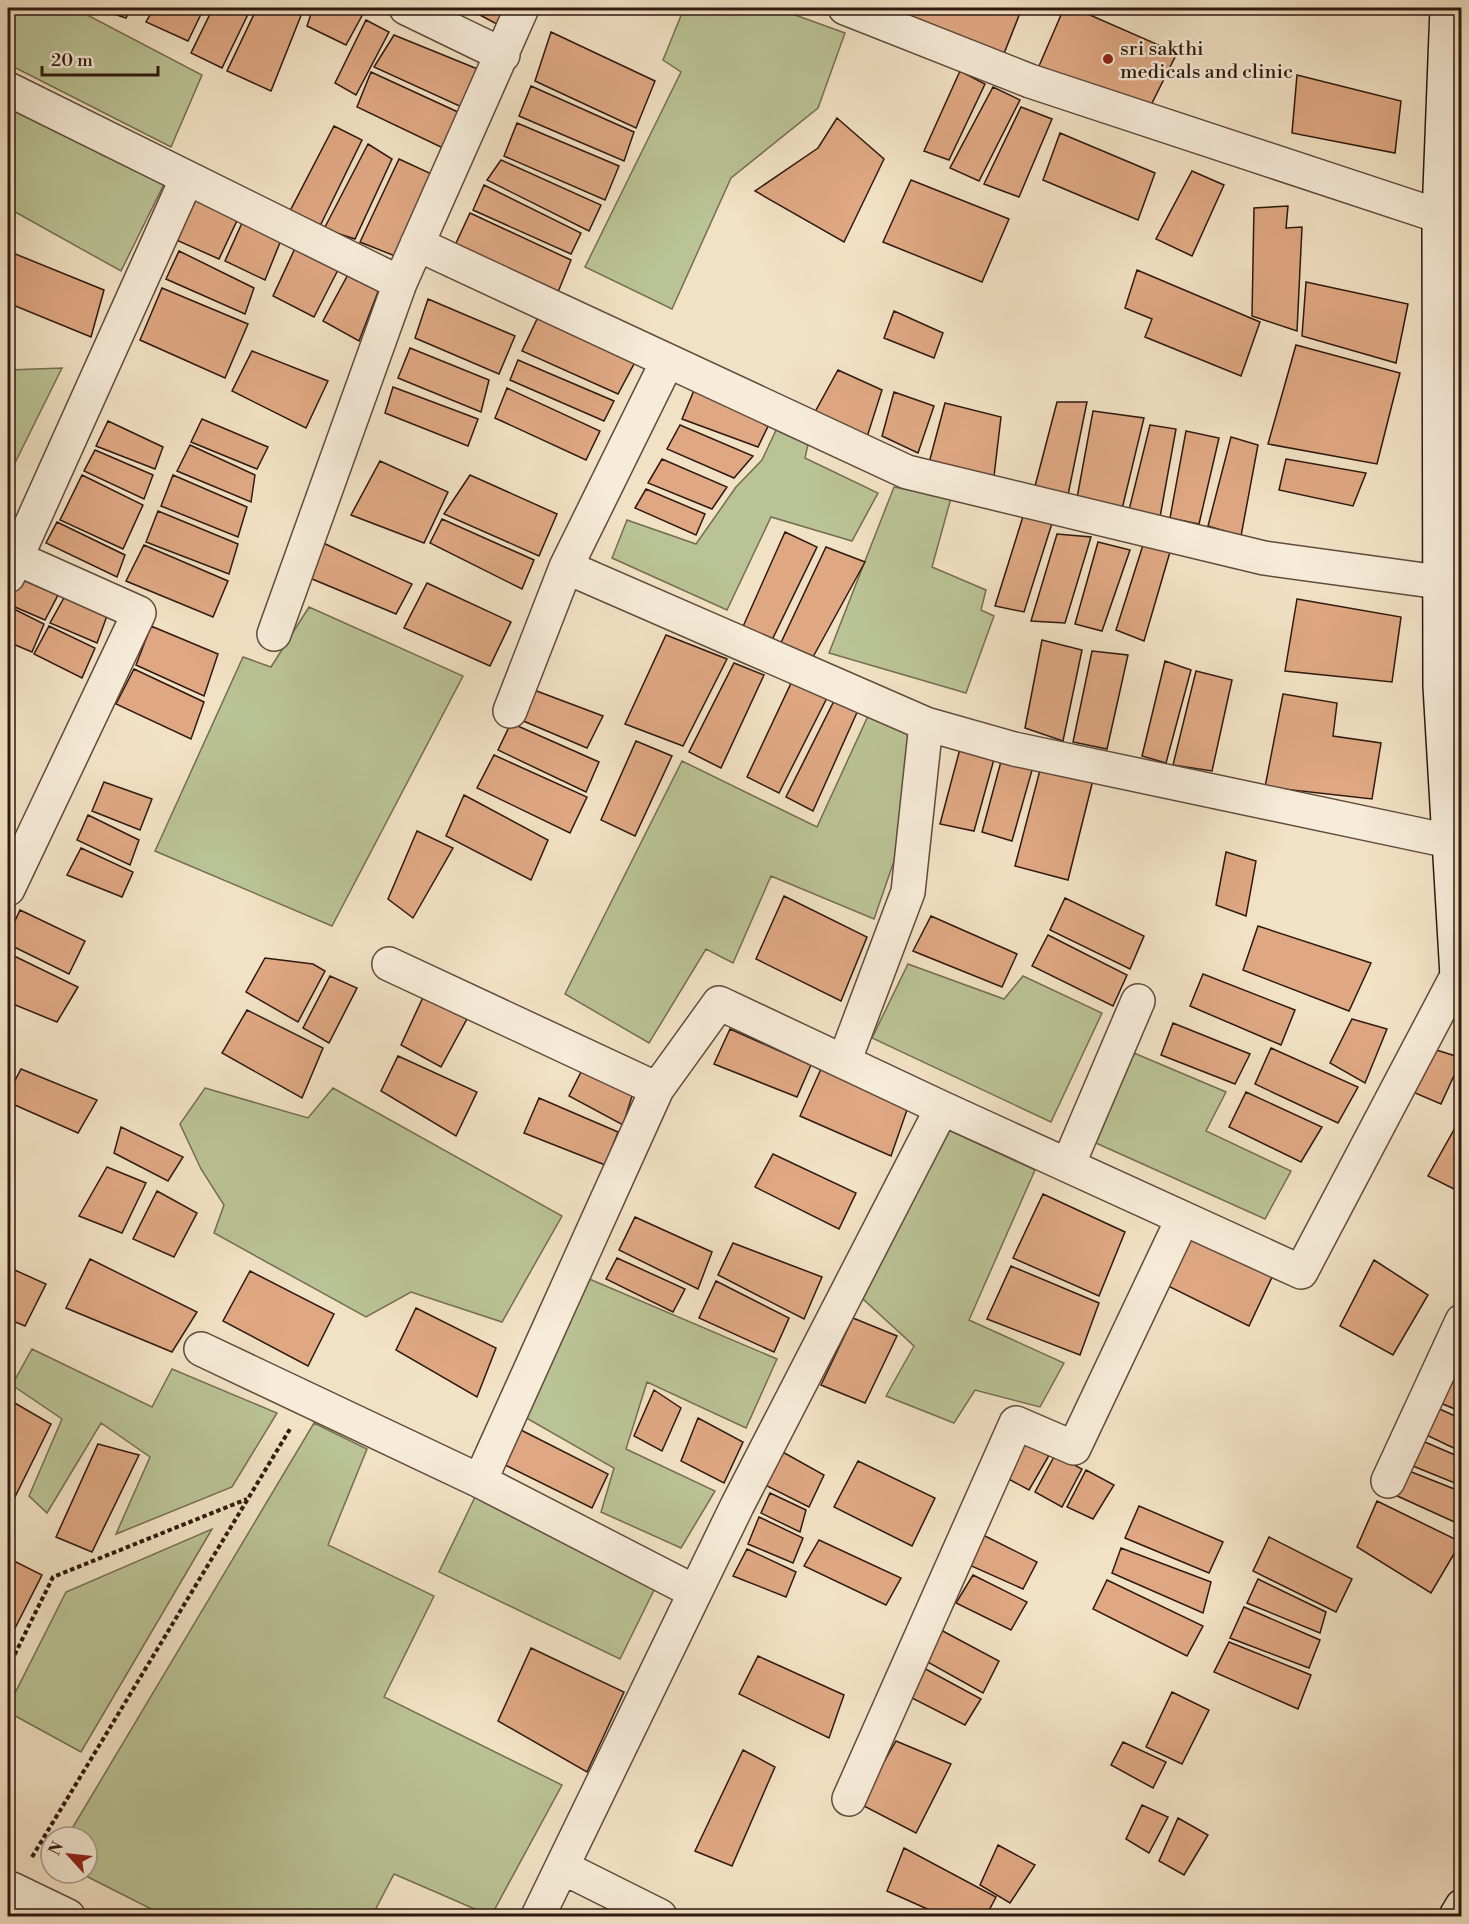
<svg xmlns="http://www.w3.org/2000/svg" width="1469" height="1924" viewBox="0 0 1469 1924" font-family="'Libre Bodoni',serif">
  <style>
    .green { fill: #bac395; stroke: #756e52; stroke-width: 1.5 }
    .building { fill: #dfa883; stroke: #301910; stroke-width: 1.5 }
    .lines { fill: none; stroke-linecap: round; stroke-linejoin: round }
    .minor-casing { stroke: #604b3d; stroke-width: 36 }
    .secondary-casing { stroke: #301910; stroke-width: 36 }
    .path { stroke: #301910; stroke-width: 4; stroke-dasharray: 4.5 3; stroke-linecap: butt }
    .minor { stroke: #f7ecd9; stroke-width: 33 }
    .secondary { stroke: #f7ecd9; stroke-width: 33 }
    .poi-dot { fill: #8f2418; stroke: #f7ecd9; stroke-width: 2 }
    .labels { text-anchor: middle; stroke-width: 4.5; stroke-linejoin: round; paint-order: stroke }
    .poi-label { font-size: 20px; fill: #301910; stroke: #f7ecd9; text-anchor: start }
  </style>
  <rect width="100%" height="100%" fill="#f2e2c5"/>
  <filter id="stains"><feTurbulence type="fractalNoise" baseFrequency=".00333" numOctaves="4"/><feColorMatrix values="0 0 0 0 .2 0 0 0 0 .09 0 0 0 0 .02 0 0 0 .5 -.17"/></filter>
  <radialGradient id="worn" r=".72"><stop offset=".6" stop-color="#630" stop-opacity="0"/><stop offset="1" stop-color="#630" stop-opacity=".3"/></radialGradient>
  <path class="green" d="M 8,8 L 74,8 L 202,75 L 171,147 L 8,64 Z
    M 684,8 L 776,8 L 845,33 L 818,108 L 731,178 L 672,309 L 585,267 L 681,72 L 663,60 Z
    M 8,107 L 164,184 L 121,271 L 8,208 Z
    M 62,368 L 8,477 L 8,370 Z
    M 778,426 L 809,440 L 805,458 L 878,493 L 852,541 L 771,517 L 727,610 L 612,558 L 627,520 L 696,544 L 736,487 L 762,460 Z
    M 894,487 L 951,498 L 932,567 L 986,590 L 981,610 L 994,616 L 966,693 L 829,653 Z
    M 309,607 L 463,676 L 332,926 L 155,851 L 243,657 L 271,667 Z
    M 868,716 L 913,735 L 894,861 L 874,919 L 771,876 L 733,963 L 706,949 L 649,1043 L 565,994 L 682,761 L 817,827 Z
    M 908,964 L 1004,999 L 1023,976 L 1102,1013 L 1051,1122 L 872,1038 Z
    M 1134,1053 L 1226,1092 L 1206,1131 L 1291,1171 L 1265,1219 L 1096,1143 Z
    M 205,1088 L 308,1118 L 333,1088 L 562,1216 L 502,1322 L 411,1292 L 366,1317 L 214,1233 L 224,1205 L 201,1169 L 180,1124 Z
    M 944,1128 L 1035,1170 L 969,1320 L 1064,1363 L 1040,1407 L 975,1390 L 954,1423 L 886,1396 L 914,1346 L 863,1299 Z
    M 587,1278 L 777,1359 L 746,1428 L 647,1382 L 626,1449 L 715,1491 L 681,1548 L 601,1512 L 614,1468 L 521,1415 Z
    M 32,1349 L 152,1407 L 172,1369 L 277,1413 L 232,1487 L 116,1534 L 150,1457 L 101,1423 L 47,1513 L 29,1496 L 62,1419 L 12,1385 Z
    M 314,1423 L 367,1449 L 328,1545 L 434,1596 L 384,1697 L 562,1785 L 491,1916 L 394,1874 L 372,1916 L 165,1916 L 80,1873 L 87,1873 L 87,1837 L 67,1837 Z
    M 475,1497 L 656,1586 L 620,1659 L 439,1572 Z
    M 212,1529 L 81,1752 L 8,1712 L 8,1707 L 66,1592 Z"/>
  <path class="building" d="M 96,8 L 131,8 L 126,18 Z
    M 154,8 L 204,8 L 188,41 L 146,22 Z
    M 213,8 L 251,8 L 222,68 L 191,53 Z
    M 257,8 L 304,8 L 271,91 L 227,71 Z
    M 313,8 L 351,8 L 364,12 L 346,45 L 307,26 Z
    M 467,8 L 513,8 L 504,28 Z
    M 903,8 L 1022,8 L 1003,56 L 899,16 Z
    M 1064,8 L 1074,8 L 1177,53 L 1148,111 L 1039,66 Z
    M 366,20 L 389,32 L 356,95 L 335,83 Z
    M 551,32 L 655,81 L 636,128 L 535,81 Z
    M 394,35 L 480,70 L 466,109 L 374,67 Z
    M 960,71 L 985,84 L 949,160 L 924,151 Z
    M 371,72 L 460,113 L 445,149 L 357,107 Z
    M 1297,75 L 1401,101 L 1395,153 L 1292,133 Z
    M 531,86 L 634,132 L 624,161 L 519,116 Z
    M 993,87 L 1020,100 L 979,181 L 950,168 Z
    M 1021,107 L 1052,119 L 1019,197 L 984,184 Z
    M 837,118 L 884,159 L 844,242 L 755,191 L 818,148 Z
    M 517,123 L 619,166 L 605,200 L 504,156 Z
    M 334,126 L 362,140 L 320,226 L 290,211 Z
    M 1060,133 L 1155,173 L 1138,220 L 1043,180 Z
    M 368,144 L 392,159 L 355,239 L 324,229 Z
    M 399,159 L 436,176 L 400,258 L 360,242 Z
    M 501,160 L 601,205 L 589,231 L 487,180 Z
    M 1192,171 L 1224,185 L 1192,256 L 1156,239 Z
    M 911,180 L 1009,219 L 982,282 L 883,242 Z
    M 484,185 L 581,233 L 571,254 L 473,210 Z
    M 196,192 L 241,212 L 219,259 L 174,239 Z
    M 1288,206 L 1286,228 L 1302,227 L 1297,331 L 1252,316 L 1254,208 Z
    M 470,213 L 571,260 L 554,302 L 451,254 Z
    M 246,214 L 283,235 L 265,280 L 225,261 Z
    M 297,244 L 342,262 L 314,317 L 273,296 Z
    M 8,251 L 104,290 L 91,337 L 8,303 Z
    M 179,251 L 254,288 L 245,314 L 166,279 Z
    M 351,269 L 381,284 L 359,341 L 323,321 Z
    M 1137,270 L 1260,322 L 1241,376 L 1145,337 L 1152,319 L 1125,308 Z
    M 1306,282 L 1408,304 L 1396,363 L 1302,336 Z
    M 162,288 L 248,324 L 225,378 L 140,340 Z
    M 428,299 L 515,336 L 499,374 L 415,338 Z
    M 894,311 L 943,333 L 934,358 L 884,338 Z
    M 538,317 L 635,362 L 618,394 L 522,351 Z
    M 1296,345 L 1400,373 L 1377,464 L 1268,444 Z
    M 410,348 L 489,380 L 481,412 L 398,378 Z
    M 252,351 L 328,381 L 306,428 L 232,391 Z
    M 518,360 L 614,401 L 604,421 L 510,380 Z
    M 838,370 L 882,390 L 867,437 L 815,412 Z
    M 393,387 L 478,419 L 468,446 L 385,413 Z
    M 507,388 L 600,431 L 586,460 L 495,418 Z
    M 695,388 L 772,418 L 758,447 L 682,419 Z
    M 894,392 L 934,406 L 918,453 L 882,436 Z
    M 1057,402 L 1087,402 L 1068,495 L 1034,490 Z
    M 945,403 L 1001,417 L 994,476 L 929,463 Z
    M 1093,411 L 1144,418 L 1122,509 L 1077,498 Z
    M 202,419 L 268,447 L 257,469 L 191,442 Z
    M 108,421 L 163,447 L 155,469 L 96,446 Z
    M 680,425 L 753,456 L 734,478 L 667,449 Z
    M 1150,425 L 1176,429 L 1160,517 L 1129,510 Z
    M 1186,431 L 1219,438 L 1199,524 L 1170,518 Z
    M 1231,437 L 1258,445 L 1241,536 L 1208,526 Z
    M 190,445 L 255,475 L 251,502 L 177,471 Z
    M 95,450 L 153,475 L 144,499 L 84,471 Z
    M 662,459 L 727,487 L 712,509 L 648,483 Z
    M 1286,459 L 1366,473 L 1353,506 L 1279,490 Z
    M 380,461 L 448,492 L 424,543 L 351,515 Z
    M 82,475 L 143,505 L 123,549 L 60,520 Z
    M 173,475 L 247,507 L 238,537 L 161,506 Z
    M 470,475 L 557,514 L 539,556 L 444,514 Z
    M 646,489 L 705,514 L 696,535 L 635,508 Z
    M 1025,510 L 1054,517 L 1024,612 L 995,606 Z
    M 158,511 L 238,544 L 229,574 L 146,542 Z
    M 442,519 L 534,560 L 522,589 L 430,543 Z
    M 57,522 L 125,555 L 117,577 L 46,543 Z
    M 785,532 L 817,547 L 771,642 L 741,631 Z
    M 1057,534 L 1091,537 L 1065,623 L 1031,621 Z
    M 321,542 L 412,584 L 396,614 L 305,576 Z
    M 1098,542 L 1130,550 L 1102,631 L 1075,624 Z
    M 144,545 L 228,581 L 213,617 L 126,581 Z
    M 1143,545 L 1170,552 L 1144,641 L 1116,630 Z
    M 826,547 L 865,562 L 813,657 L 778,649 Z
    M 18,578 L 58,595 L 45,620 L 8,604 Z
    M 427,583 L 511,622 L 490,666 L 404,628 Z
    M 65,596 L 107,616 L 97,643 L 50,623 Z
    M 1297,599 L 1401,617 L 1392,682 L 1285,671 Z
    M 8,606 L 44,624 L 32,652 L 8,642 Z
    M 49,626 L 95,648 L 82,678 L 34,654 Z
    M 151,626 L 218,654 L 204,696 L 136,665 Z
    M 666,635 L 727,659 L 683,746 L 625,724 Z
    M 1042,640 L 1082,650 L 1063,741 L 1025,728 Z
    M 1092,651 L 1128,655 L 1107,749 L 1073,742 Z
    M 1165,661 L 1191,670 L 1166,763 L 1142,756 Z
    M 734,663 L 764,675 L 721,768 L 689,752 Z
    M 134,669 L 204,702 L 191,739 L 116,704 Z
    M 1196,671 L 1232,680 L 1212,771 L 1173,765 Z
    M 793,679 L 829,694 L 779,793 L 747,777 Z
    M 534,690 L 603,716 L 587,748 L 521,720 Z
    M 1283,694 L 1337,703 L 1333,736 L 1381,743 L 1372,799 L 1265,787 Z
    M 835,699 L 859,708 L 813,811 L 786,797 Z
    M 511,723 L 599,762 L 586,792 L 498,750 Z
    M 636,741 L 672,756 L 635,836 L 601,820 Z
    M 961,745 L 996,752 L 974,831 L 940,824 Z
    M 1003,754 L 1034,763 L 1012,841 L 982,832 Z
    M 494,755 L 587,797 L 570,833 L 477,788 Z
    M 1040,770 L 1093,780 L 1068,880 L 1015,866 Z
    M 104,782 L 152,799 L 140,830 L 92,811 Z
    M 464,795 L 548,840 L 531,880 L 446,836 Z
    M 88,815 L 139,840 L 130,865 L 77,840 Z
    M 417,831 L 453,848 L 413,918 L 388,899 Z
    M 81,848 L 133,872 L 122,897 L 67,875 Z
    M 1226,852 L 1256,861 L 1246,916 L 1216,905 Z
    M 784,896 L 867,937 L 841,1001 L 756,959 Z
    M 1065,898 L 1144,936 L 1130,969 L 1050,930 Z
    M 20,910 L 85,941 L 69,974 L 8,944 L 8,936 Z
    M 931,916 L 1017,954 L 1002,987 L 913,951 Z
    M 1258,926 L 1371,963 L 1349,1011 L 1243,970 Z
    M 1048,935 L 1127,975 L 1113,1006 L 1032,966 Z
    M 8,953 L 78,987 L 57,1022 L 8,1002 Z
    M 265,958 L 313,964 L 325,971 L 298,1022 L 246,992 Z
    M 1203,974 L 1295,1010 L 1281,1045 L 1190,1006 Z
    M 330,976 L 357,988 L 329,1043 L 303,1028 Z
    M 425,993 L 468,1017 L 441,1067 L 401,1045 Z
    M 247,1010 L 323,1048 L 302,1098 L 222,1053 Z
    M 1352,1019 L 1387,1029 L 1365,1083 L 1330,1063 Z
    M 1173,1023 L 1250,1054 L 1235,1084 L 1161,1055 Z
    M 730,1029 L 811,1065 L 797,1097 L 714,1064 Z
    M 1271,1048 L 1358,1087 L 1338,1123 L 1255,1084 Z
    M 1430,1048 L 1462,1058 L 1441,1104 L 1408,1090 Z
    M 398,1056 L 477,1092 L 456,1136 L 381,1091 Z
    M 21,1069 L 97,1100 L 78,1133 L 8,1102 L 8,1094 Z
    M 821,1069 L 907,1110 L 891,1156 L 800,1116 Z
    M 582,1070 L 633,1093 L 623,1125 L 569,1096 Z
    M 1246,1092 L 1322,1127 L 1301,1162 L 1229,1127 Z
    M 539,1098 L 618,1132 L 605,1165 L 524,1133 Z
    M 121,1127 L 183,1157 L 168,1181 L 114,1153 Z
    M 1455,1128 L 1462,1131 L 1462,1193 L 1428,1176 Z
    M 773,1154 L 856,1193 L 839,1229 L 755,1187 Z
    M 107,1167 L 146,1183 L 122,1233 L 79,1216 Z
    M 157,1191 L 197,1213 L 174,1257 L 133,1239 Z
    M 1043,1194 L 1125,1232 L 1099,1296 L 1013,1258 Z
    M 635,1217 L 712,1252 L 698,1289 L 619,1250 Z
    M 1189,1236 L 1273,1275 L 1249,1326 L 1166,1285 Z
    M 733,1243 L 822,1277 L 804,1319 L 718,1275 Z
    M 617,1258 L 685,1289 L 673,1312 L 606,1279 Z
    M 90,1259 L 197,1312 L 172,1352 L 66,1308 Z
    M 1374,1260 L 1428,1295 L 1393,1355 L 1340,1326 Z
    M 1011,1266 L 1099,1303 L 1080,1355 L 987,1319 Z
    M 8,1267 L 46,1284 L 25,1326 L 8,1319 Z
    M 250,1271 L 334,1314 L 308,1366 L 223,1321 Z
    M 716,1281 L 789,1318 L 774,1352 L 699,1318 Z
    M 416,1308 L 496,1348 L 477,1397 L 396,1350 Z
    M 853,1318 L 897,1336 L 865,1403 L 821,1385 Z
    M 1451,1371 L 1462,1375 L 1462,1412 L 1438,1402 Z
    M 654,1390 L 681,1408 L 662,1451 L 634,1436 Z
    M 13,1402 L 51,1424 L 8,1511 L 8,1414 Z
    M 1435,1407 L 1462,1419 L 1462,1452 L 1420,1432 Z
    M 698,1418 L 743,1442 L 724,1483 L 681,1461 Z
    M 517,1428 L 608,1474 L 592,1508 L 499,1462 Z
    M 1021,1438 L 1051,1452 L 1029,1490 L 1003,1476 Z
    M 1418,1439 L 1462,1458 L 1462,1486 L 1408,1464 Z
    M 98,1444 L 139,1455 L 92,1552 L 56,1537 Z
    M 779,1450 L 824,1475 L 809,1507 L 765,1485 Z
    M 1055,1455 L 1082,1469 L 1062,1507 L 1035,1492 Z
    M 858,1461 L 935,1498 L 912,1546 L 834,1507 Z
    M 1404,1469 L 1462,1492 L 1461,1525 L 1393,1494 Z
    M 1086,1470 L 1114,1485 L 1093,1519 L 1067,1507 Z
    M 770,1493 L 806,1510 L 800,1532 L 761,1513 Z
    M 1377,1501 L 1461,1542 L 1431,1593 L 1357,1547 Z
    M 1139,1506 L 1223,1542 L 1209,1573 L 1125,1538 Z
    M 759,1517 L 803,1538 L 793,1563 L 748,1544 Z
    M 983,1535 L 1037,1562 L 1023,1589 L 967,1564 Z
    M 1269,1537 L 1352,1579 L 1336,1612 L 1253,1571 Z
    M 819,1540 L 901,1578 L 886,1605 L 804,1566 Z
    M 1121,1548 L 1211,1582 L 1203,1613 L 1112,1573 Z
    M 747,1549 L 796,1572 L 786,1597 L 733,1576 Z
    M 8,1558 L 42,1575 L 8,1642 Z
    M 973,1575 L 1027,1602 L 1011,1630 L 956,1603 Z
    M 1258,1579 L 1326,1612 L 1320,1633 L 1247,1603 Z
    M 1107,1580 L 1203,1626 L 1187,1656 L 1093,1609 Z
    M 1244,1607 L 1320,1640 L 1309,1668 L 1230,1638 Z
    M 939,1629 L 999,1661 L 983,1693 L 924,1660 Z
    M 1229,1642 L 1311,1675 L 1298,1709 L 1214,1672 Z
    M 531,1648 L 624,1692 L 587,1772 L 498,1721 Z
    M 758,1656 L 844,1695 L 829,1738 L 739,1694 Z
    M 920,1666 L 981,1699 L 965,1725 L 906,1695 Z
    M 1172,1692 L 1209,1710 L 1182,1764 L 1146,1747 Z
    M 896,1741 L 951,1764 L 916,1833 L 860,1804 Z
    M 1123,1742 L 1166,1762 L 1153,1788 L 1111,1765 Z
    M 743,1750 L 775,1767 L 732,1866 L 695,1851 Z
    M 1142,1805 L 1168,1817 L 1149,1853 L 1126,1839 Z
    M 1178,1818 L 1208,1835 L 1184,1875 L 1159,1861 Z
    M 998,1845 L 1035,1865 L 1010,1903 L 980,1885 Z
    M 904,1848 L 996,1897 L 986,1916 L 943,1916 L 887,1891 Z"/>
  <g class="lines">
    <defs>
      <path id="minor" d="M 406,8 L 503,55
        M 845,8 L 1030,81 L 1439,216
        M 8,89 L 400,283
        M 417,244 L 907,472 L 1264,558 L 1439,582
        M 566,567 L 926,724 L 1014,749 L 1449,841
        M 8,576 L 187,178
        M 274,634 L 400,283 L 522,8
        M 510,711 L 566,567 L 667,362
        M 8,889 L 139,613 L 16,558
        M 389,964 L 657,1089
        M 844,1062 L 908,892 L 926,724
        M 1068,1165 L 1138,1001
        M 201,1349 L 480,1481 L 695,1592
        M 480,1481 L 657,1089 L 719,1003 L 942,1108 L 1301,1272 L 1457,976
        M 1388,1481 L 1462,1321
        M 849,1799 L 1016,1423 L 1074,1448 L 1183,1218
        M 562,1867 L 660,1916
        M 12,1889 L 68,1916
        M 538,1916 L 737,1506 L 942,1108"/>
      <path id="secondary" d="M 1447,8 L 1439,216 L 1440,686 L 1457,976 L 1462,982
        M 1456,1916 L 1462,1906"/>
    </defs>
    <use href="#minor" class="minor-casing"/>
    <use href="#secondary" class="secondary-casing"/>
    <path class="path" d="M 8,1668 L 53,1577 L 247,1499
      M 32,1857 L 290,1429"/>
    <use href="#minor" class="minor"/>
    <use href="#secondary" class="secondary"/>
  </g>
  <circle class="poi-dot" cx="1108" cy="59" r="6"/>
  <g class="labels">
    <g class="poi-label">
      <text x="1120" y="55">sri sakthi<tspan x="1120" dy="23">medicals and clinic</tspan></text>
    </g>
  </g>
  <rect width="1469" height="1924" fill="none" stroke="#f2e2c5" stroke-width="30"/>
  <rect x="9" y="9" width="1451" height="1906" fill="none" stroke="#301910" stroke-width="3"/>
  <rect x="15" y="15" width="1439" height="1894" fill="none" stroke="#301910" stroke-width="1.5"/>
  <g transform="translate(69 1855) rotate(297)"><circle r="28" fill="#f7ecd9" stroke="#a79889" stroke-width="1.5"/>
  <path d="M0-4.5L10 22L0 15L-10 22Z" fill="#8f2418"/>
  <text y="-9" font-size="16" font-weight="bold" text-anchor="middle" fill="#301910">N</text>
  </g>
  <path d="M42 66v9h116v-9" fill="none" stroke="#301910" stroke-width="3"/>
  <text x="51" y="66" font-size="18" fill="#301910" stroke="#f7ecd9" stroke-width="4.5" paint-order="stroke">20 m</text>
  <rect width="100%" height="100%" filter="url(#stains)"/>
  <rect width="100%" height="100%" fill="url(#worn)"/>
</svg>
